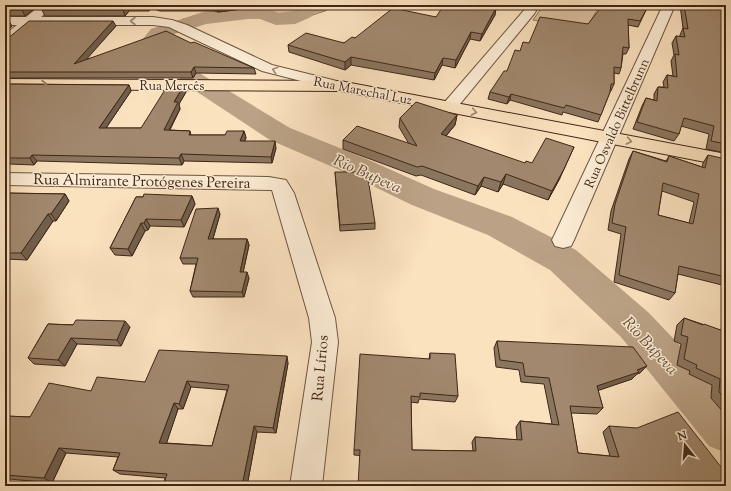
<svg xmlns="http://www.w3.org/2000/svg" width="731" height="491" viewBox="0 0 731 491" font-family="'Sorts Mill Goudy',serif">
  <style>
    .green { fill: #dbc2a2; stroke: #8d745c }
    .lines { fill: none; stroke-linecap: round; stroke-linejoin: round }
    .river { fill: #bba286; fill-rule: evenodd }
    .minor-casing { stroke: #6e5640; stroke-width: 2 }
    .major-casing { stroke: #3f2716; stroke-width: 2 }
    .minor { fill: #fcecd5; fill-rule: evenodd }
    .major { fill: #fbe2bf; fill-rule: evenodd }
    .wall { fill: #8a755f; stroke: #3f2716; fill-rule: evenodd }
    .shaded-wall { fill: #715f4d; stroke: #3f2716 }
    .building { fill: #a1886e; stroke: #3f2716; fill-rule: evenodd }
    .oneway { stroke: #9e8a76 }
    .oneway2 { stroke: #9d846a }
    .labels { text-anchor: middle; stroke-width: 3; stroke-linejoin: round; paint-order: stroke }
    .far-street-label { font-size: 13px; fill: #3f2716; stroke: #fcecd5 }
    .street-label { font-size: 15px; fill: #3f2716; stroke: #fcecd5 }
    .water-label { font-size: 16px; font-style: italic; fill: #644c38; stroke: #fcecd5 }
  </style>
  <rect width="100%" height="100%" fill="#fbe2bf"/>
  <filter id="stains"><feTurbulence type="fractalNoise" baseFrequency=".005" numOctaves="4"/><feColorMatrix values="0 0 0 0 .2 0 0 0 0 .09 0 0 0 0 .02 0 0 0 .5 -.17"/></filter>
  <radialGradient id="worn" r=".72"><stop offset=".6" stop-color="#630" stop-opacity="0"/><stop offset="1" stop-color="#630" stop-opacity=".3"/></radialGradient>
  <path class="green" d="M 284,5 L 335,5 L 325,11 L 294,21 L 277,21 L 256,15 L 216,19 L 193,23 L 183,19 L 202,15 L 286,8 Z
    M 523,5 L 600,5 L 586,29 L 533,20 L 540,10 L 521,7 Z"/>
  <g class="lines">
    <path class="river" d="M 295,5 L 334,5 L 332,9 L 314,13 L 311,17 L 295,24 L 276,25 L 260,19 L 248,19 L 206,24 L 165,37 L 162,43 L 171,46 L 185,57 L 201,74 L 290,128 L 362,157 L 434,189 L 512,217 L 576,250 L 649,313 L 726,394 L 726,453 L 709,446 L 621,337 L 550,270 L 488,235 L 412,205 L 342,171 L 270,140 L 185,84 L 169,67 L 155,56 L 141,50 L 138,45 L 151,29 L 203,12 L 248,7 L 263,7 L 279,13 L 293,11 L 292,9 Z"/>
    <defs>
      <path id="minor" d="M 41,5 L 54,5 L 41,17 L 153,17 L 172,20 L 187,25 L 272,65 L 345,83 L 348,86 L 345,89 L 340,91 L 262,71 L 177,31 L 169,27 L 153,25 L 32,25 L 10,44 L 5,45 L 5,34 L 17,25 L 5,25 L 5,17 L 26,17 Z
        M 663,5 L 675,5 L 574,240 L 571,246 L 563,248 L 555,246 L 552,240 Z
        M 530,7 L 534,8 L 536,11 L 534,14 L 455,110 L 449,112 L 443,110 L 441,107 L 443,104 L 526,8 Z
        M 5,173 L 269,177 L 286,180 L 294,193 L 335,318 L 338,342 L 322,486 L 290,486 L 312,342 L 309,318 L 272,190 L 5,185 Z"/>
      <path id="major" d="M 5,79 L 340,81 L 726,154 L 726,166 L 340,91 L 5,89 Z"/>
    </defs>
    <use href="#minor" class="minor-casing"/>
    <use href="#major" class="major-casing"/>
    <use href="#minor" class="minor"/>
    <use href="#major" class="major"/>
  </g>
  <path class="wall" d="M 5,5 L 39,5 L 25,16 L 5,16 Z
    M 47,5 L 274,5 L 218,12 L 214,11 L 160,11 L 151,8 L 149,11 L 129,11 L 125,16 L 45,16 L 42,10 Z
    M 680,5 L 726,5 L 726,153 L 706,149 L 709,134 L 681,126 L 679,134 L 674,141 L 633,129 L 642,106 L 646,98 L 654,100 L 654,94 L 658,87 L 664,87 L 663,82 L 667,75 L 673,76 L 671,61 L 674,55 L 672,43 L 676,36 L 680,37 L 680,35 L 683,28 Z
    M 496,8 L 495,15 L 480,41 L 470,39 L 455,68 L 442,65 L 434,80 L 351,65 L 345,70 L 289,52 L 288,45 L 344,43 L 355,38 L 436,17 Z
    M 647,8 L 638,27 L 628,25 L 629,48 L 626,54 L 623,54 L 621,68 L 619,74 L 614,73 L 614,84 L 611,91 L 610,91 L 610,92 L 598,122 L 563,112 L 562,115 L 510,100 L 507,104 L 488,99 L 490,92 L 507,71 L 520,51 L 529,43 L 588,24 Z
    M 116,26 L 86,59 L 191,43 L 254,68 L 256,74 L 196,73 L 193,78 L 5,78 L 5,40 Z
    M 5,84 L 129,85 L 131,91 L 106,128 L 141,128 L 184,85 L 186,92 L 179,104 L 180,109 L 170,130 L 190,131 L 191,135 L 225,135 L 244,131 L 246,138 L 244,141 L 276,148 L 272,163 L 184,161 L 182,165 L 37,161 L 34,165 L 9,164 L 8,163 L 5,163 Z
    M 457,115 L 455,125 L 446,136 L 560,178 L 548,200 L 503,184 L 498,192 L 481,186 L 475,195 L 421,175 L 416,176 L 343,149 L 343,140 L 409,144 L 399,127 L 400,118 Z
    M 633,151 L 666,161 L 669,156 L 702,167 L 703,163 L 708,155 L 725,237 L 726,238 L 726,286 L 678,274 L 675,293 L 669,300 L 614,282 L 621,234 L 608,230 L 611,211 L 629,159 ZM 662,191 L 694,202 L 689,223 L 658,215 Z
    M 335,172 L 375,223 L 375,229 L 340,231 Z
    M 5,193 L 65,194 L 69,201 L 56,221 L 53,221 L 27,260 L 5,259 Z
    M 192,196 L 195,204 L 184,227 L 150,226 L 148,230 L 145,231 L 132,256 L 115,255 L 110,248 L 136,197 Z
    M 220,214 L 213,239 L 247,239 L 249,245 L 243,272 L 249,278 L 244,297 L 193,297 L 190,291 L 196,264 L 183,264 L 180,258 Z
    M 684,318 L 726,332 L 726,420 L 723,416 L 723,412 L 711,398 L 712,385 L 689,374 L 690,371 L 677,365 L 681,344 L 674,341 L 677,325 Z
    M 48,324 L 130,327 L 121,346 L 77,344 L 65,366 L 34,364 L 28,358 Z
    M 497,341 L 640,373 L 637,374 L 632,379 L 598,390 L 603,408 L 597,414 L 571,413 L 578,453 L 610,456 L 603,432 L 609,426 L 726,486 L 354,455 L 354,450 L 429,359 L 430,353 L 458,396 L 455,402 L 419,399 L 418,403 L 411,402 L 412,450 L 473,451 L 472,442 L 475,437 L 517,440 L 516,427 L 520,421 L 552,424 L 544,384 L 521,382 L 519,370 L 496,367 L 494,348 Z
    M 288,363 L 276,433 L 257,432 L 247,486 L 163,486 L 165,478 L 120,474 L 113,470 L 118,457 L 66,453 L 52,483 L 9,479 L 5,478 L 5,416 L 30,417 L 91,391 L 145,382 ZM 191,387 L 227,390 L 212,446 L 166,443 L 178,409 L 183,409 Z"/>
  <path class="shaded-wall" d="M 29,5 L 39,5 L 25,16 L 22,10 Z
    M 148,5 L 149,5 L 151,8 L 149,11 Z
    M 230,5 L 274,5 L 218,12 L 216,7 Z
    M 127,6 L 129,11 L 125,16 L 123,10 Z
    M 496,8 L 495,15 L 480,41 L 482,34 Z
    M 9,21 L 12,26 L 5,33 L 5,24 Z
    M 113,21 L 116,26 L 77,70 L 74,64 Z
    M 471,32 L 470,39 L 455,68 L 456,60 Z
    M 351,57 L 351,65 L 345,70 L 345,62 Z
    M 443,58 L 442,65 L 434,80 L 435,73 Z
    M 194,67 L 196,73 L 193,78 L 191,72 Z
    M 129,85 L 131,91 L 102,134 L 99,128 Z
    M 184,85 L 186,92 L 179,104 L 180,109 L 166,136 L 164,130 L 174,102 Z
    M 511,94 L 510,100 L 507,104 L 509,97 Z
    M 457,115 L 455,125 L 439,144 L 441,134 Z
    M 244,131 L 246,138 L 242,148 L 240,141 Z
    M 275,141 L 276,148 L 272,163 L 271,157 Z
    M 574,147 L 560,178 L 548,200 L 552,191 Z
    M 181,154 L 184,161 L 182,165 L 179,158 Z
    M 32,155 L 37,161 L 34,165 L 30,158 Z
    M 506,174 L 503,184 L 498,192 L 501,182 Z
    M 484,177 L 481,186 L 475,195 L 478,186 Z
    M 65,194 L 69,201 L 56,221 L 51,214 Z
    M 192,196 L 195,204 L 184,227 L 181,220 Z
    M 218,208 L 220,214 L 211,245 L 208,239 Z
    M 48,214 L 53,221 L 27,260 L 21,253 Z
    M 146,219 L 150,226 L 148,230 L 144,223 Z
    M 141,223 L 145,231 L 132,256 L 128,249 Z
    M 247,239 L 249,245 L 242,278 L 240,272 Z
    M 247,272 L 249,278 L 244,297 L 242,292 Z
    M 125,321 L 130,327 L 121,346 L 117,340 Z
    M 5,322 L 7,324 L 5,327 Z
    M 71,338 L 77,344 L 65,366 L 58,360 Z
    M 287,356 L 288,363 L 276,433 L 273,428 Z
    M 647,366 L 640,373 L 637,374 L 632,379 L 591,393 L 597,386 Z
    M 187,381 L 191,387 L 183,409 L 179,404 Z
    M 174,403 L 178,409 L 165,448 L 159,443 Z
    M 254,426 L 257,432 L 247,486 L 242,486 Z
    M 59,448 L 66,453 L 52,483 L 44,478 Z"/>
  <path class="building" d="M 5,5 L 29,5 L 22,10 L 5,10 Z
    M 47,5 L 148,5 L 148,6 L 127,6 L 123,10 L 42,10 Z
    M 156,5 L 230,5 L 216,7 L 213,5 L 158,6 Z
    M 444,5 L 476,5 L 496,8 L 482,34 L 471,32 L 456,60 L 443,58 L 435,73 L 351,57 L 345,62 L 288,45 L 306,33 L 344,43 L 352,37 L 355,38 L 393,8 L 436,17 Z
    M 603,5 L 646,5 L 647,8 L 640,21 L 628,19 L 629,48 L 623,47 L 621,68 L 614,67 L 614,84 L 611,84 L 610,92 L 601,115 L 566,105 L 564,108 L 511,94 L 509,97 L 490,92 L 504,71 L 507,71 L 515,50 L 520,51 L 523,42 L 529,43 L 540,17 L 588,24 Z
    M 684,5 L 726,5 L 726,144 L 711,141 L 714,126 L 684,118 L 679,134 L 637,122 L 646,98 L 657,101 L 658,87 L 668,88 L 667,75 L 677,77 L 675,54 L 679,55 L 676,36 L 685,37 L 683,28 L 688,29 Z
    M 5,21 L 9,21 L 5,24 Z
    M 29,21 L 113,21 L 74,64 L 166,31 L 191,43 L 194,42 L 254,68 L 194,67 L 191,72 L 5,72 L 5,40 L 7,39 Z
    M 5,84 L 129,85 L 99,128 L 141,128 L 168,85 L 184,85 L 174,102 L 178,102 L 164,130 L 190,131 L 189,135 L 225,135 L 227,131 L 244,131 L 240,141 L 275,141 L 271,157 L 181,154 L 179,158 L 32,155 L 30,158 L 5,158 Z
    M 416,102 L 457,115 L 441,134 L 525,163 L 526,161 L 532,163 L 546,138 L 574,147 L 564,169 L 552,191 L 506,174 L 501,182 L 484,177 L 478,186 L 422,166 L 417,167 L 343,140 L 357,126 L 417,146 L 400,118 Z
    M 633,151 L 667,162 L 669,156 L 705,168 L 708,155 L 726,159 L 726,231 L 725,237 L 726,238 L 726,277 L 679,266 L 675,293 L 619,275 L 626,227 L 612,223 L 615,204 ZM 663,183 L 699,194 L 693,224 L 658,215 Z
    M 335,172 L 367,172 L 375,223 L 340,225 Z
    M 5,193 L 65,194 L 51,214 L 48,214 L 21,253 L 5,253 Z
    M 144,194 L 192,196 L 181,220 L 146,219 L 144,223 L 141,223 L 128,249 L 110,248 L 136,197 L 143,197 Z
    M 218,208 L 208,239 L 247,239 L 240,272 L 247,272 L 242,292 L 190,291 L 198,258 L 180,258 L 196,209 Z
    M 684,318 L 703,325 L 704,324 L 726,332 L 726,400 L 719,392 L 720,379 L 696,368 L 697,365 L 684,359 L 688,337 L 681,335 Z
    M 76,320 L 125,321 L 117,340 L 71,338 L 58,360 L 28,358 L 48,324 L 73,325 Z
    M 497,341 L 633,347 L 647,366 L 637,370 L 639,372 L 597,386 L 603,408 L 570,406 L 578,453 L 619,457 L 609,426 L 637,428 L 678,412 L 725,472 L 726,472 L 726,486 L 358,486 L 360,450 L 354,450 L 360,354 L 430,359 L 430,353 L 455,354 L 458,396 L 420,393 L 420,397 L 411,396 L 412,450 L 476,451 L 475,437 L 522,440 L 520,421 L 559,425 L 549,378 L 525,376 L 523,363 L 500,360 Z
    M 159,350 L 287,356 L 273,428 L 254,426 L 242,486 L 163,486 L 167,474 L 113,470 L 120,453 L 59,448 L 44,478 L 5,475 L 5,416 L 30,417 L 49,383 L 91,391 L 97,377 L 145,382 ZM 187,381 L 229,385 L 212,446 L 159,443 L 174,403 L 179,404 Z"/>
  <defs><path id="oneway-chevron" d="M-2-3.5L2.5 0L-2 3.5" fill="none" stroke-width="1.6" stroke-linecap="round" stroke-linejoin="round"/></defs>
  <g class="oneway">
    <use href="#oneway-chevron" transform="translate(133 21) rotate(-180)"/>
    <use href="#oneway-chevron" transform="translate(275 70) rotate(-163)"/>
  </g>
  <g class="oneway2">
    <use href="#oneway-chevron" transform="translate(44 84)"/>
    <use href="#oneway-chevron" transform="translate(474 112) rotate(11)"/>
    <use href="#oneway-chevron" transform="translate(629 141) rotate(11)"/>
  </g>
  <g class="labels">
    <g class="far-street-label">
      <text x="172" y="90">Rua Mercês</text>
      <text transform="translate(363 90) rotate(11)" y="5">Rua Marechal Luz</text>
      <text transform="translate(616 123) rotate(-66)" y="5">Rua Osvaldo Bittelbrunn</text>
    </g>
    <g class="street-label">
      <text transform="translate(142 181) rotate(1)" y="5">Rua Almirante Protógenes Pereira</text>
      <text transform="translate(320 368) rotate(-85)" y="5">Rua Lírios</text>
    </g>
    <g class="water-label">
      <text transform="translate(368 173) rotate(24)" y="6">Rio Bupeva</text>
      <text transform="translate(651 345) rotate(47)" y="6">Rio Bupeva</text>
    </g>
  </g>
  <rect width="731" height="491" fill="none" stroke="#fbe2bf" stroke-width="20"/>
  <rect x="6" y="6" width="719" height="479" fill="none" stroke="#3f2716" stroke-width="2"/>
  <rect x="10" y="10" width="711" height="471" fill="none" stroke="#3f2716"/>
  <g transform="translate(685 445) rotate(343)" stroke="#fcecd5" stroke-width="3" paint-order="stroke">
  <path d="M0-3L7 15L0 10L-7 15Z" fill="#3f2716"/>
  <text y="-6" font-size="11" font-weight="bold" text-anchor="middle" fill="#3f2716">N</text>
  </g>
  <rect width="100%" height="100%" filter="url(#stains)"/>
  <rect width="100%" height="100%" fill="url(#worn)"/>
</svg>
